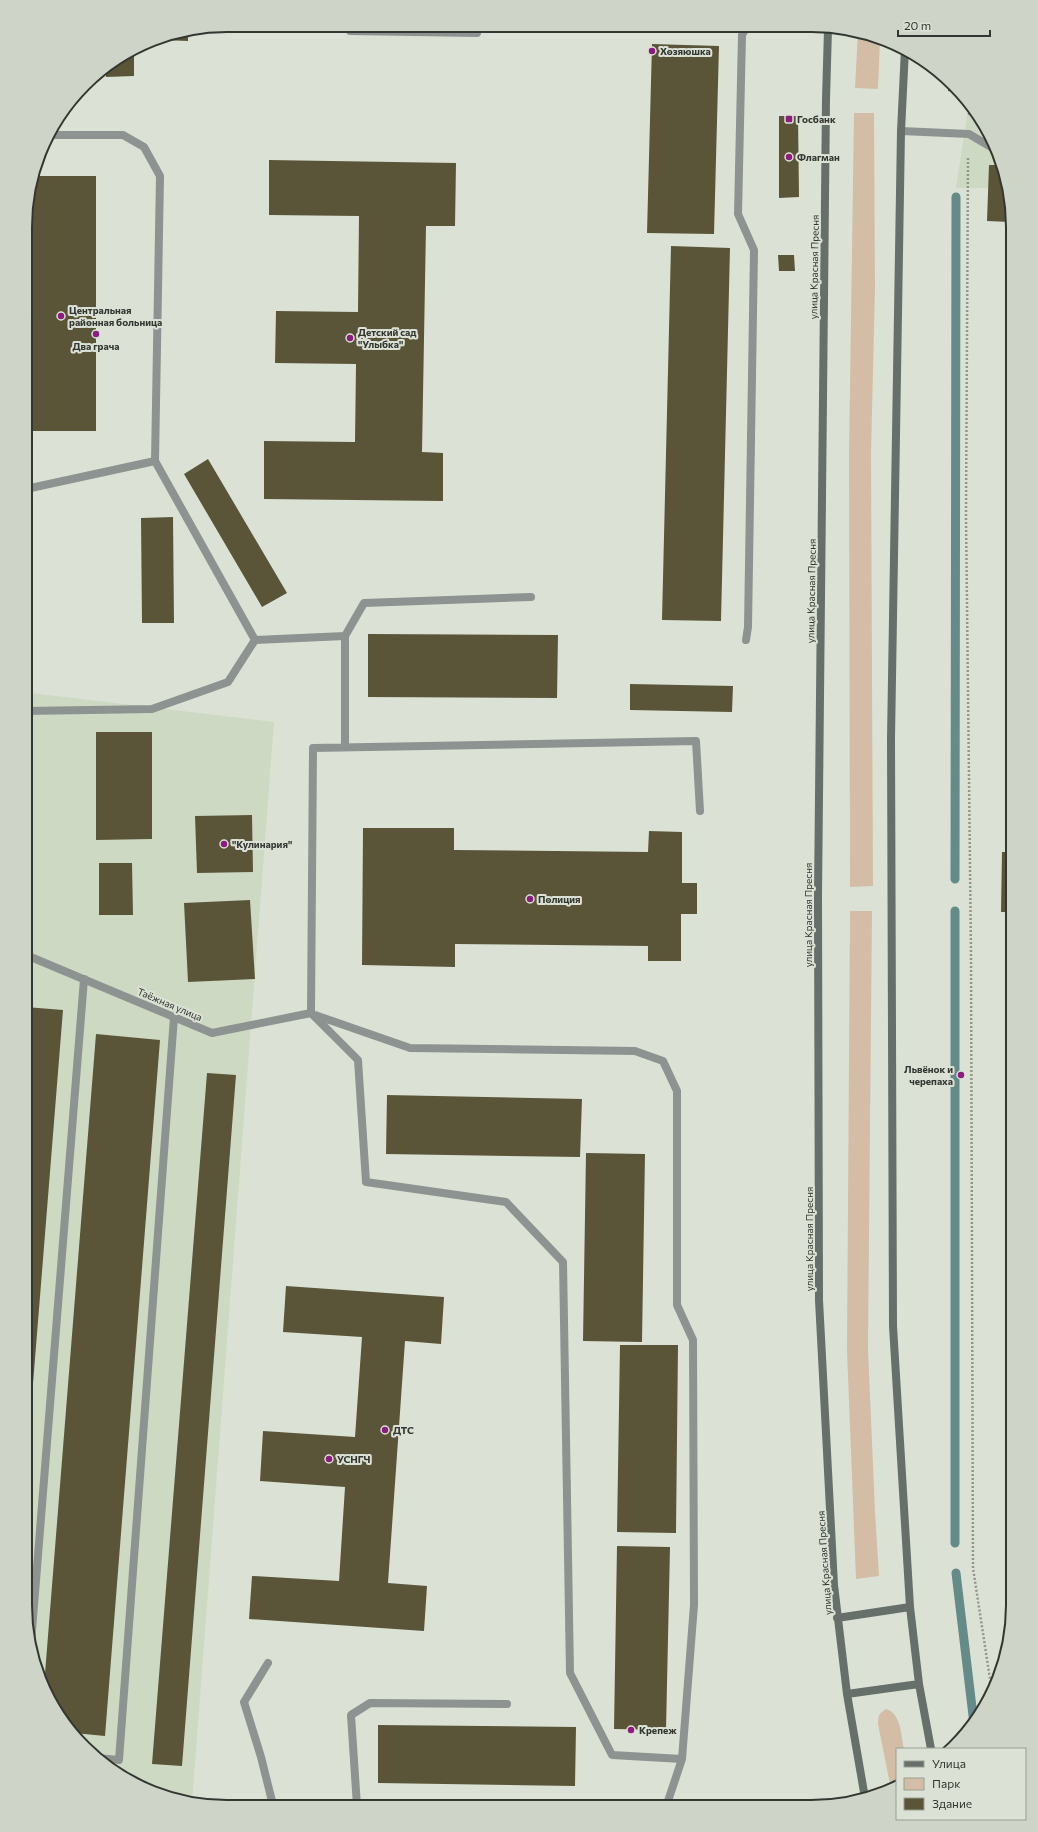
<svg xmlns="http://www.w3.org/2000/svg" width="1038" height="1832" viewBox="0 0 1038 1832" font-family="Commissioner,sans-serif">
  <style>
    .built { fill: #ced9c4 }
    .green { fill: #d3bda7 }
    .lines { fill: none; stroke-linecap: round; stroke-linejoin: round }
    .stream { stroke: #658b89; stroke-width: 9 }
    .building { fill: #5a5539 }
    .path { stroke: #91968d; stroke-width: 2.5; stroke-dasharray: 2 2; stroke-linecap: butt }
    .lane { stroke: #8d9390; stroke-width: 8 }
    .street { stroke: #8d9390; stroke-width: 8 }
    .secondary { stroke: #666f6a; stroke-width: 8 }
    .poi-dot { fill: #8c1c7e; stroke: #dbe2d5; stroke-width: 1.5 }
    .labels { text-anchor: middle; stroke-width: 4; stroke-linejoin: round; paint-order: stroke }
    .poi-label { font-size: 10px; font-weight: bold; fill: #333631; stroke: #dbe2d5; text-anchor: start }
    .street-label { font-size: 10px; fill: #333631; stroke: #dbe2d5 }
    .rim { fill: none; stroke: #333631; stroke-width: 2 }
  </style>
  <rect width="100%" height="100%" fill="#dbe2d5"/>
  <path class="built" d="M 969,103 L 979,114 L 1002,162 L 1007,188 L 956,188 Z
    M 26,648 L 31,693 L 274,722 L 192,1803 L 149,1792 L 104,1765 L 59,1718 L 36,1670 L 25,1605 Z"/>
  <path class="green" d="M 858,31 L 880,39 L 878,89 L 855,88 Z
    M 854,113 L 874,113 L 875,288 L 871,453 L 873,886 L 850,887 L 849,454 Z
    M 850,911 L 872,911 L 868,1349 L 875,1512 L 879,1576 L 856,1579 L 847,1351 Z
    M 886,1709 C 901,1713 901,1735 904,1749 L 897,1749 L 897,1786 L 891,1789 L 878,1724 C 878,1716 879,1713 886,1709 Z"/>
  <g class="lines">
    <path class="stream" d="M 955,879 L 956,197
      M 955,1543 L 955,911
      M 956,1573 L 974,1724"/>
  </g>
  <path class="building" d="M 188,33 L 188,41 L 162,40 L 162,38 Z
    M 652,44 L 719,46 L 714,234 L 647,233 Z
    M 134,50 L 134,76 L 106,77 L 106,68 Z
    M 948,80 L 959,92 L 948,91 Z
    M 779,116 L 798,116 L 799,197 L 779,198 Z
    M 269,160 L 456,163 L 455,226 L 426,226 L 422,452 L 443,453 L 443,501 L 264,499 L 264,441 L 355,442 L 356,364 L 275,363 L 276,311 L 358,312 L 359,216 L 269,215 Z
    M 989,165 L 1003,165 L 1010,210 L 1010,222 L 987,221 Z
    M 34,176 L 96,176 L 96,431 L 26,431 L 27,201 Z
    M 671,246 L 730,248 L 721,621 L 662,620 Z
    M 778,255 L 794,255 L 795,271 L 779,271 Z
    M 208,459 L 287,593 L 262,607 L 184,474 Z
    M 173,517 L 174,623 L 142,623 L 141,518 Z
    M 368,634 L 558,635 L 557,698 L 368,697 Z
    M 630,684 L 733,686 L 732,712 L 630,710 Z
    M 96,732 L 152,732 L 152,839 L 96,840 Z
    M 252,815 L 253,872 L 197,873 L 195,816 Z
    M 363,828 L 454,828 L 454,850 L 648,852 L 649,831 L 682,832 L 682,883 L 697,883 L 697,914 L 681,914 L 681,961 L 648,961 L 648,946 L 455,944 L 455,967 L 362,965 Z
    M 1002,852 L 1013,852 L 1013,912 L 1001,912 Z
    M 99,863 L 132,863 L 133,915 L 99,915 Z
    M 250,900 L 255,979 L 188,982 L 184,903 Z
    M 26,1007 L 63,1010 L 26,1471 L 25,1471 Z
    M 96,1034 L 160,1040 L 105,1736 L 74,1733 L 59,1718 L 44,1686 Z
    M 207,1073 L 236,1075 L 182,1766 L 152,1764 Z
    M 387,1095 L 582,1099 L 580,1157 L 386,1154 Z
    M 586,1153 L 645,1154 L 642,1342 L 583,1341 Z
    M 286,1286 L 444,1297 L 441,1344 L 405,1341 L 388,1583 L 427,1586 L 424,1631 L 249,1619 L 252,1576 L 339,1581 L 345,1487 L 260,1481 L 263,1431 L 355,1437 L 362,1337 L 283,1332 Z
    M 620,1345 L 678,1345 L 676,1533 L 617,1532 Z
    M 617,1546 L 670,1547 L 666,1730 L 614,1729 Z
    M 378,1725 L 576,1727 L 575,1786 L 378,1783 Z"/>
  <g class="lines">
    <path class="path" d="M 969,115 L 970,104
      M 968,158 L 966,516 L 971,954 L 973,1568 L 992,1692"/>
    <path class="lane" d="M 350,26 L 350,31 L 477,33 L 477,27
      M 901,131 L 969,134 L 996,150
      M 48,135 L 123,135 L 144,147 L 160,176 L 155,461
      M 26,489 L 155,461 L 255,640
      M 345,636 L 364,603 L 531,597
      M 746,640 L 748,627 L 754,250 L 738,214 L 742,35 L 746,28
      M 26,711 L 152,709 L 228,682 L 255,640 L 345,636 L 345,747
      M 315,1015 L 410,1048 L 635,1051 L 663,1061 L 677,1091 L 677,1305 L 693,1340 L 694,1605 L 682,1759
      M 31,1643 L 84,979
      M 268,1663 L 244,1702 L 261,1757 L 273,1805
      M 97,1758 L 119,1760 L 174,1017
      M 357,1806 L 351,1715 L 370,1703 L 507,1704
      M 666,1807 L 682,1759 L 612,1755 L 570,1673 L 563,1262 L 506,1202 L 366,1182 L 358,1060 L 311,1013 L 313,748 L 696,741 L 700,811"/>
    <path class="street" d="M 26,955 L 212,1033 L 311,1013"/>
    <path class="secondary" d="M 828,29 L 826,99 L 818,896 L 819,1300 L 834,1585 L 847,1694 L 865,1798
      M 905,49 L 901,131 L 891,739 L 893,1326 L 910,1607 L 919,1684 L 931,1749
      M 837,1618 L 910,1607
      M 847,1694 L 919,1684"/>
  </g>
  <g class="poi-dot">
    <circle cx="652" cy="51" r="4"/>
    <rect x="785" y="115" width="8" height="8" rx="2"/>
    <circle cx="789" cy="157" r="4"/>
    <circle cx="61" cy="316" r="4"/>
    <circle cx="96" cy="334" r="4"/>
    <circle cx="350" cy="338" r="4"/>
    <circle cx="224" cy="844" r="4"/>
    <circle cx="530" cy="899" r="4"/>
    <circle cx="961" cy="1075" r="4"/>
    <circle cx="385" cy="1430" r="4"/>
    <circle cx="329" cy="1459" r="4"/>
    <circle cx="631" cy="1730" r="4"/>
  </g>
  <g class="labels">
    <g class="poi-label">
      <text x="660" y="55">Хозяюшка</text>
      <text x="797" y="123">Госбанк</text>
      <text x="797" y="161">Флагман</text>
      <text x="69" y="314">Центральная<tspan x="69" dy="12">районная больница</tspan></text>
      <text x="358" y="336">Детский сад<tspan x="358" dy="12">"Улыбка"</tspan></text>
      <text x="96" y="350" text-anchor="middle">Два грача</text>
      <text x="232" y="848">"Кулинария"</text>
      <text x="538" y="903">Полиция</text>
      <text x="953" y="1073" text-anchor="end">Львёнок и<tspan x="953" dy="12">черепаха</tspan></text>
      <text x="393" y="1434">ДТС</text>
      <text x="337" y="1463">УСНГЧ</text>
      <text x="639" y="1734">Крепеж</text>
    </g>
    <g class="street-label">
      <text transform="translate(814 267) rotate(-89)" y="4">улица Красная Пресня</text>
      <text transform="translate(811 591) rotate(-89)" y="4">улица Красная Пресня</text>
      <text transform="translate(808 915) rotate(-90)" y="4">улица Красная Пресня</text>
      <text transform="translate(170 1004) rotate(23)" y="4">Таёжная улица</text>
      <text transform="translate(809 1239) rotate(-90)" y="4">улица Красная Пресня</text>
      <text transform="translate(824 1563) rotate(-94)" y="4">улица Красная Пресня</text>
    </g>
  </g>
  <path d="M0 0H1038V1832H0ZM227 32H811A195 195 0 0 1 1006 227V1605A195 195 0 0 1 811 1800H227A195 195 0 0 1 32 1605V227A195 195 0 0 1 227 32Z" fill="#ced4c8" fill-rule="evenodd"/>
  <path class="rim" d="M227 32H811A195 195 0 0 1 1006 227V1605A195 195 0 0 1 811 1800H227A195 195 0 0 1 32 1605V227A195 195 0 0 1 227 32Z"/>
  <rect x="896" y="1748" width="130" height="72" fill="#dbe2d5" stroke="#989d93"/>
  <rect x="904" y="1761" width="20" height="6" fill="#666f6a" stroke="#989d93"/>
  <text x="932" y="1768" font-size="12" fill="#333631">Улица</text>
  <rect x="904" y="1778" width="20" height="12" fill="#d3bda7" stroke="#989d93"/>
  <text x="932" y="1788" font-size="12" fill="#333631">Парк</text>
  <rect x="904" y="1798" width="20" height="12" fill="#5a5539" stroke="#989d93"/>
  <text x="932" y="1808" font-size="12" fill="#333631">Здание</text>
  <path d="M898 30v6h92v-6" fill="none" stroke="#333631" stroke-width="2"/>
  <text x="904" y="30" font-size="12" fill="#333631" stroke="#dbe2d5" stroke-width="3" paint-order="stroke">20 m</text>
</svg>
